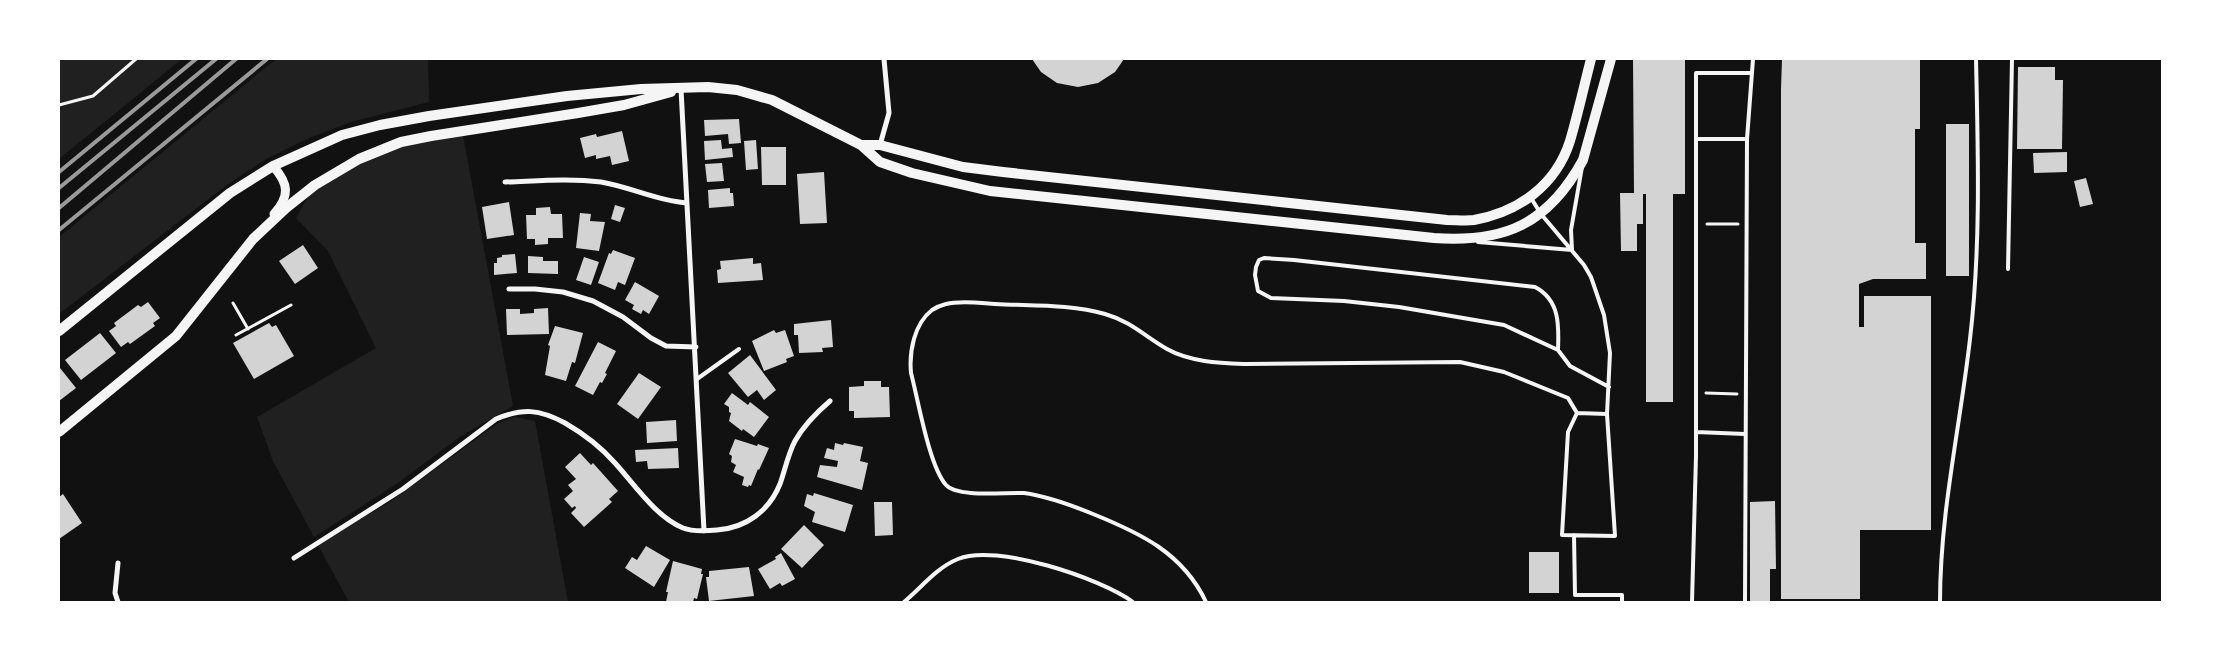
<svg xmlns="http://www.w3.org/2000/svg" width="2221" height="661" viewBox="0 0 2221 661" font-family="'IBM Plex Sans',sans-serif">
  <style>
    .green { fill: #202020 }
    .building { fill: #d3d3d3 }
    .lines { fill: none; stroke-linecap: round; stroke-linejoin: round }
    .path { stroke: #f5f5f5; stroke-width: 3 }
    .service { stroke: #f5f5f5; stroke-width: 4 }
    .minor { stroke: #f5f5f5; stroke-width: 5 }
    .tertiary { stroke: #f5f5f5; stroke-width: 9 }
    .secondary { stroke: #f5f5f5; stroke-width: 10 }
    .rail { stroke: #9a9a9a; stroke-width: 4 }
  </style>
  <rect width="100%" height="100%" fill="#111"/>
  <path class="green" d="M 59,59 L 182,59 L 59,159 Z
    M 276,59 L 428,59 L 429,102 L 351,122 L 309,138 L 266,159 L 228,184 L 59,314 L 59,237 Z
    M 462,130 L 513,406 L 461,436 L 395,485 L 314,537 L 273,461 L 257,417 L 376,348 L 328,251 L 296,218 L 315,185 L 380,150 Z
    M 515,417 L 535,421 L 568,602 L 349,602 L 318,545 L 391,501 L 498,423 Z"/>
  <path class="building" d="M 1032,59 L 1124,59 L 1115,72 L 1098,83 L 1078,87 L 1057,83 L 1041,72 Z
    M 1633,59 L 1685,59 L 1685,194 L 1673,194 L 1673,402 L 1646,402 L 1646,194 L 1643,194 L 1643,224 L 1637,224 L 1637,251 L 1621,251 L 1620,193 L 1634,193 Z
    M 1782,59 L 1920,59 L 1920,129 L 1915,129 L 1915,243 L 1926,243 L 1926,279 L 1873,279 L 1859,284 L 1859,327 L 1864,327 L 1864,296 L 1931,296 L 1931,530 L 1860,530 L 1860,599 L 1781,599 L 1781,89 Z
    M 2018,67 L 2055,67 L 2055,80 L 2063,80 L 2062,149 L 2017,149 Z
    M 739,119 L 741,143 L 729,144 L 728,134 L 705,136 L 704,120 Z
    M 1946,124 L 1969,124 L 1969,276 L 1946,276 Z
    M 622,131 L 629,161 L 612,165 L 610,156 L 596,159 L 596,155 L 585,158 L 580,138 L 596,134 L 597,137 Z
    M 721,140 L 722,149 L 732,148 L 733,157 L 705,160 L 704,141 Z
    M 756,140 L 758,169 L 746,170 L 744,141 Z
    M 761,147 L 786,147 L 786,185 L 762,185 Z
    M 2067,152 L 2067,172 L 2034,173 L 2033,153 Z
    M 722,163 L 724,181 L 707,182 L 705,164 Z
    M 824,172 L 827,223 L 800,224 L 797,174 Z
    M 2086,178 L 2093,204 L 2080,207 L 2074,181 Z
    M 730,188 L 730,193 L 733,193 L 734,206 L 709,208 L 708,190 Z
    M 509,202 L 514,235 L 487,239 L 482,207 Z
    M 615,205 L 625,208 L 620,222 L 611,219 Z
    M 550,207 L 551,214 L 562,214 L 563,238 L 548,238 L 548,244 L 535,245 L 535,239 L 527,239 L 526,215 L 536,215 L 536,208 Z
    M 580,213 L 591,214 L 590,221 L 605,222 L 599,251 L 576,248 Z
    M 303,245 L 318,268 L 295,284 L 279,261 Z
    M 613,250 L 635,258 L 625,285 L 618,282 L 615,290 L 598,283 L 609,253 L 611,254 Z
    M 515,254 L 517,273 L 494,275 L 494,263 L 497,263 L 497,258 L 502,257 L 502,255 Z
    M 528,256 L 543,257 L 543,261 L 558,261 L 558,274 L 528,273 Z
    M 584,257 L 599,262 L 591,285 L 576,280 Z
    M 753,258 L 753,264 L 761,263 L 763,280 L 718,283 L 717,270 L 721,269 L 720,261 Z
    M 635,282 L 659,296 L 649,314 L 643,310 L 641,314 L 632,309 L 634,305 L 625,300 Z
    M 148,302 L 160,318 L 153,323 L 155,326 L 130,344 L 128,342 L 121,347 L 109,331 L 116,326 L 114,323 L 138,305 L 141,307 Z
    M 548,308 L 549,334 L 507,335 L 506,309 L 520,309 L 520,314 L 534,313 L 534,309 Z
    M 831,320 L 833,347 L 822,348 L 823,352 L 799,353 L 798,335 L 794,335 L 794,324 Z
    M 269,323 L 272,327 L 276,325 L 294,356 L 254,379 L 233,343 Z
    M 555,326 L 583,333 L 575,363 L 572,362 L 566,381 L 545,375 L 550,346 L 548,345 Z
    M 774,330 L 776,333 L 785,330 L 794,356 L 786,359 L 787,362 L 764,371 L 752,341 Z
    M 100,333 L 116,353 L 81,380 L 65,360 Z
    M 598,342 L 616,351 L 605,373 L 607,374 L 602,383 L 600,382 L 593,395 L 575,386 Z
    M 750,355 L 776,390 L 764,400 L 757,390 L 748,397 L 728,373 Z
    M 60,368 L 76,388 L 59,401 L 59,369 Z
    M 639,373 L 661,387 L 638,419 L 617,404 Z
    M 864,381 L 881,381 L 881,387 L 889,387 L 890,417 L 854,418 L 854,411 L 849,411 L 849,387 L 864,386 Z
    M 732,393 L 748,405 L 750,402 L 769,417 L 754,437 L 743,429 L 742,431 L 729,421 L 731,413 L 729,412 L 729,407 L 724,404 Z
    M 676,420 L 677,441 L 647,443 L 646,422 Z
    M 735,439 L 757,446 L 758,444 L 769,448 L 759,470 L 758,469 L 751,486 L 749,485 L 748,487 L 742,485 L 744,477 L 733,472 L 736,465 L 731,462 L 732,456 L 729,454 Z
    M 835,443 L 843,445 L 844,443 L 863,447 L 860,461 L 868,463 L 862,490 L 817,477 L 820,465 L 837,467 L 838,461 L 824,458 L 827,448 L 834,450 Z
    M 678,448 L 679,468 L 648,469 L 647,461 L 636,462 L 635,450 Z
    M 580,453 L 591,465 L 593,463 L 618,491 L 609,499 L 612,502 L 584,527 L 571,513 L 576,508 L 575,506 L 572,508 L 564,499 L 573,491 L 568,485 L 576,479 L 565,467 Z
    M 814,493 L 853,505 L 845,532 L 812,522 L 815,512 L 804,506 L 807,494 L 813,496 Z
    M 63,494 L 82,523 L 59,539 L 59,497 Z
    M 1775,501 L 1776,569 L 1770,569 L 1770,602 L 1750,602 L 1750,502 Z
    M 874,502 L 892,502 L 893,535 L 875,536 Z
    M 804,525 L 824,545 L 802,568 L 781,549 Z
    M 646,546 L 670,560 L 654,587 L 625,568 L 632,557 L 637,560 Z
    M 1529,552 L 1559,552 L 1559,593 L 1529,593 Z
    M 781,553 L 795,579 L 782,586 L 780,583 L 770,589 L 758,569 L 776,559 L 775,557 Z
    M 673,561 L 702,569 L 701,574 L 703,574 L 697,599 L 694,598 L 693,602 L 666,602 L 668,592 L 666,592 Z
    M 749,567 L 754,596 L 709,601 L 706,577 L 709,577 L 709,571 Z"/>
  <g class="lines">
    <path class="path" d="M 59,105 L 93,96 L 136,59
      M 1707,224 L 1738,224
      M 233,303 L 248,329
      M 236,335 L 291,305
      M 1706,393 L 1737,394"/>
    <path class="service" d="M 1696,139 L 1747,139
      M 1531,198 L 1541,214 L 1584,265 L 1591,277 L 1604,315 L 1610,353 L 1607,414 L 1615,536 L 1562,535 L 1568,432 L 1577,413
      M 1478,242 L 1572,250 L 1571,230 L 1582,167
      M 2008,269 L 2012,59
      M 1558,350 C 1559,326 1560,300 1535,287 L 1294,260 L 1264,258 L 1259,260 L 1256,267 L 1255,275 L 1258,291 L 1271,298 L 1344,301 L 1399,307 L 1504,325 L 1558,350 L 1570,366 L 1609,387
      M 697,379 L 739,349
      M 1577,413 L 1607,414
      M 1696,432 L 1745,434
      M 1574,535 L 1575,595 L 1622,595 L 1622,602
      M 904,602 C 922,587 936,568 958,559 C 996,543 1100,578 1133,602
      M 1206,602 C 1183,553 1140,533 1093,514 C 1071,505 1047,496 1024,493 C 1005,492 958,498 946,485 C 929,466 918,399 911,373 C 909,352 914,324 932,310 C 935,308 942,305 946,304 C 961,300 980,303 995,304 C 1031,306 1071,304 1105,314 C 1130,321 1146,337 1167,349 C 1190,362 1220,363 1245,364 L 1460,362 L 1504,372 L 1568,398 L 1577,413
      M 1692,602 L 1696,456 L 1696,73 L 1751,73
      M 1745,602 L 1747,139 L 1753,59
      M 1940,602 C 1940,513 1960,427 1970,339 C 1981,246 1978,152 1976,59"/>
    <path class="minor" d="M 681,89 L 704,531
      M 880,145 L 889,113 L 884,59
      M 505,182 C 537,181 569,178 601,182 C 631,187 657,201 687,203
      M 509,289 L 535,289 L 563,292 L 593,301 L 623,317 L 651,338 L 666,346 L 696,347
      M 294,558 L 403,489 L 496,419 C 523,408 539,409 565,423 C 584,434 600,446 615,463 C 635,485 655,516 683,528 C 693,532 706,531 717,530 C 746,528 769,511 780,484 C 785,470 788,454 795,441 C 804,425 816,413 830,401
      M 118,602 L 115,593 L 118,563"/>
    <path class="tertiary" d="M 273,166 C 289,184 290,196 274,214"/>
    <path class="secondary" d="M 861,145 L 880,145 L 963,167 L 1003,172 L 1447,220 C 1456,220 1466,221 1474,220 C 1519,212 1556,185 1570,141 C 1578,114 1584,86 1591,59
      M 59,331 L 230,193 L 273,166 L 342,135 L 380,125 L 429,116 L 567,96 L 641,89 L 708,87 L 737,90 L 772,100 L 861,145 L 880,162 L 912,173 L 990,191 L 1434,238 C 1505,243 1548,224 1583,160 L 1611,59
      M 59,432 L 176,336 L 253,239 L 286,208 L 315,185 L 359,159 L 401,142 L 431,136 L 578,113 L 624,105 L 671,92"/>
    <path class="rail" d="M 59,172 L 196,59
      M 59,188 L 216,59
      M 59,208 L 236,59
      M 59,230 L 267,59"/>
  </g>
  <rect width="2221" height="661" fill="none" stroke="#ffffff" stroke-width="120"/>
</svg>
